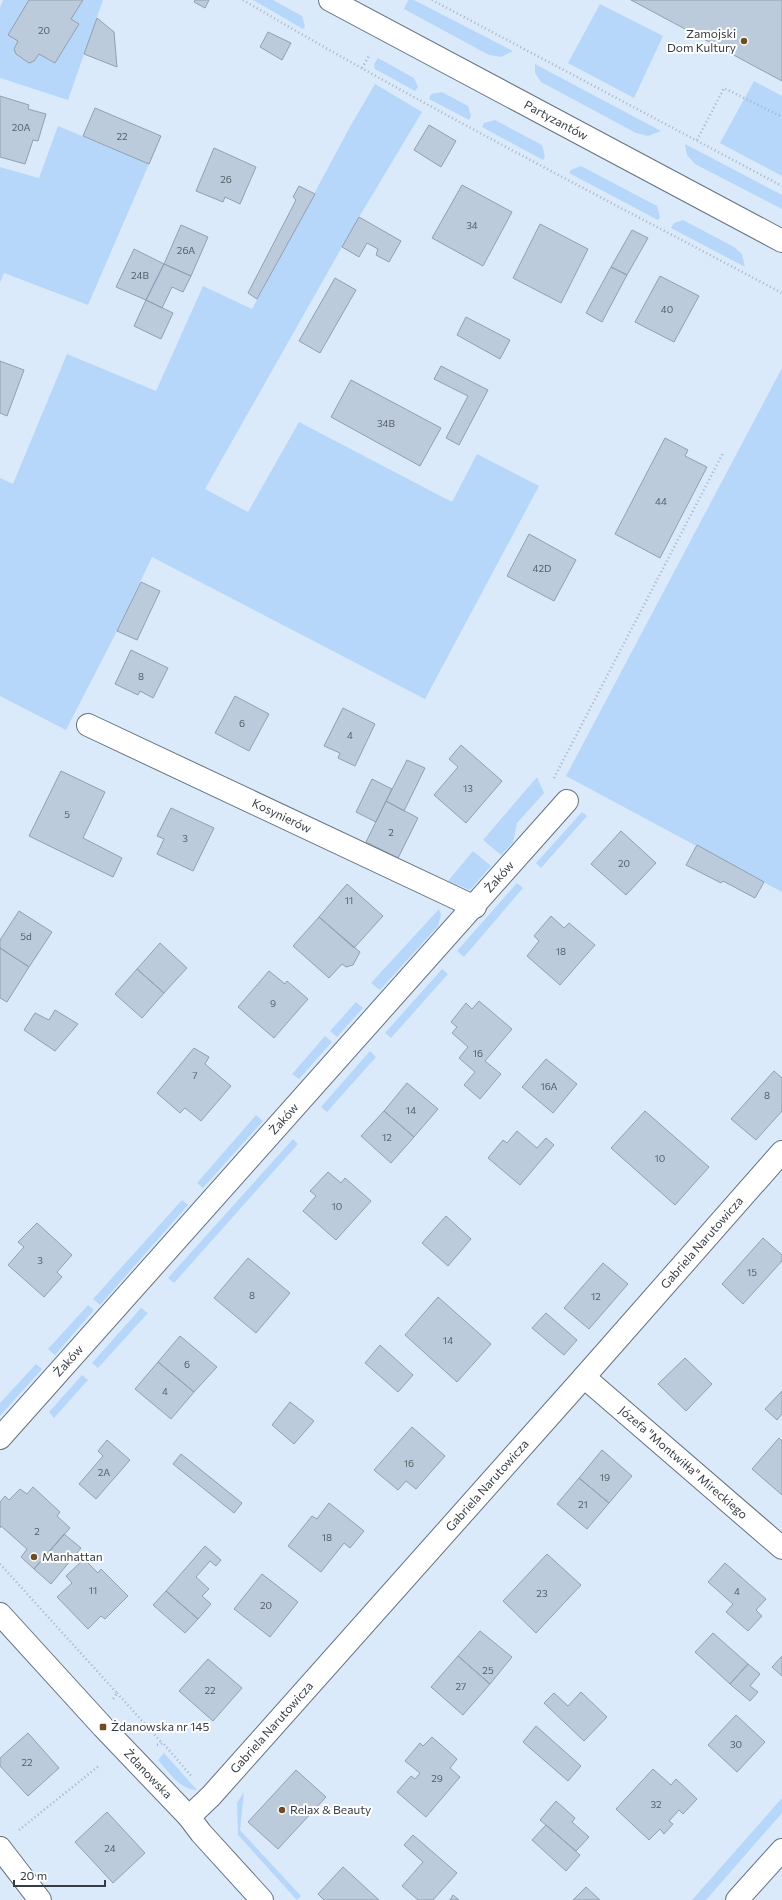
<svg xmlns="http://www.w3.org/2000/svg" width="782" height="1900" viewBox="0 0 782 1900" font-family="Commissioner,sans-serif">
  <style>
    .green { fill: #b6d7fa }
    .building { fill: #bccbdb; stroke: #91a0b0 }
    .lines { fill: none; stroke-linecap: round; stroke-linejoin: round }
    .minor-casing { stroke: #647281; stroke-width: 24 }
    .major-casing { stroke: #647281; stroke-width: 24 }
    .path { stroke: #a6b3c1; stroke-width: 2.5; stroke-dasharray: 1 3; stroke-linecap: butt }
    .minor { stroke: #fff; stroke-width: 22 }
    .major { stroke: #fff; stroke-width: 22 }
    .poi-dot { fill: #6f4e25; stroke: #fff; stroke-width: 1.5 }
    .labels { text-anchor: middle; stroke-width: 4; stroke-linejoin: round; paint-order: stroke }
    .number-label { font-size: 10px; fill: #576068 }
    .poi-label { font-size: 12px; fill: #353c42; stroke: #fff; text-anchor: start }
    .street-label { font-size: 12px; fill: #353c42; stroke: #fff }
  </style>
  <rect width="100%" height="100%" fill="#daeafb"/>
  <path class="green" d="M 3,0 L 103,0 L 68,100 L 0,78 L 0,8 Z
    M 253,0 L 273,0 L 302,16 L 305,26 L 303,29 Z
    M 408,0 L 414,0 L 513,51 L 501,57 L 489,55 L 404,9 Z
    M 600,4 L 663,36 L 634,98 L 568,63 Z
    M 378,58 L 414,78 L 418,87 L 415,91 L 375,69 L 374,64 Z
    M 535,64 L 661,131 L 648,136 L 636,133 L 541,82 L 535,73 Z
    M 754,81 L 782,96 L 782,176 L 720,143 Z
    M 375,84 L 422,112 L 359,217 L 205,489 L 248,512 L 299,422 L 452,502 L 477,454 L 539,486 L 425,699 L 152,557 L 117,631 L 66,730 L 0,696 L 0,478 L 13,484 L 67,354 L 156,391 L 203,286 L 252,309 L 351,125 Z
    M 442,92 L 468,106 L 471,116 L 469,120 L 429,99 L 431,94 Z
    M 495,120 L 542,145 L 545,156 L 543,160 L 482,127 L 484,123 Z
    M 58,126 L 149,164 L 88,305 L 4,273 L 0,283 L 0,167 L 39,178 Z
    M 685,144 L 782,195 L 782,209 L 695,164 L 687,155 Z
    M 581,166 L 657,206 L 660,217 L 658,220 L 569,173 L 571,170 Z
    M 683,220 L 734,247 L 742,254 L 745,267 L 671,228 L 674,223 Z
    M 782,368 L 782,892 L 566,776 Z
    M 537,777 L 544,793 L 517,823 L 513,842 L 501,855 L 483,840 Z
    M 582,812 L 587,816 L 541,868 L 536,863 Z
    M 473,851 L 491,866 L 470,890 L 448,881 Z
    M 517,883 L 523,888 L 464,957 L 457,951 Z
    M 439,909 L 441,915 L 438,926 L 380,990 L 371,983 Z
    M 442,969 L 448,974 L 391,1038 L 385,1033 Z
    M 356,1002 L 363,1008 L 337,1037 L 330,1031 Z
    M 325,1036 L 332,1042 L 299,1079 L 292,1074 Z
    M 370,1051 L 376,1057 L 327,1112 L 321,1107 Z
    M 256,1115 L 263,1121 L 203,1188 L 197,1183 Z
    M 293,1139 L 298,1144 L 174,1283 L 168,1278 Z
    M 182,1200 L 188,1205 L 100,1305 L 93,1299 Z
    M 88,1305 L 94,1310 L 55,1355 L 48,1349 Z
    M 141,1308 L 148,1313 L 98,1368 L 92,1363 Z
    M 36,1364 L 42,1369 L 0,1416 L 0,1403 Z
    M 82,1375 L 88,1380 L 54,1418 L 49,1412 Z
    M 164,1753 L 197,1790 C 180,1790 168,1771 158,1760 Z
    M 244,1792 L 240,1830 L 301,1896 L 297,1900 L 238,1835 L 237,1803 Z
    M 782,1798 L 782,1813 L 706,1900 L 692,1900 Z"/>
  <path class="building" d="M 29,0 L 83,0 L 71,19 L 79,24 L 55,63 L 39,54 L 34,61 L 29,63 L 16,54 L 14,49 L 18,41 L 8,35 Z
    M 195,0 L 209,0 L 205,8 L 194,2 Z
    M 631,0 L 782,0 L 782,81 Z
    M 97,18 L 114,32 L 117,67 L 84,54 Z
    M 268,32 L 291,43 L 282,60 L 260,47 Z
    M 0,96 L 29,105 L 28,109 L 46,114 L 38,141 L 33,140 L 25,164 L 0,157 Z
    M 95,108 L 161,136 L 149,164 L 83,136 Z
    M 429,125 L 456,141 L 441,167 L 414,150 Z
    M 214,148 L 256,167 L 240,204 L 225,197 L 223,202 L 196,191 Z
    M 462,185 L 512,212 L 483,266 L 432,238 Z
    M 299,186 L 315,194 L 257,299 L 248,293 L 296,200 L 293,197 Z
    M 359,217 L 401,241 L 389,262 L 376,255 L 378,249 L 367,243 L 359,257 L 342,247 Z
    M 540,224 L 588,249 L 561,303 L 513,278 Z
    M 181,225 L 208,237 L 191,276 L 164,264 Z
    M 632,230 L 648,238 L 627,275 L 611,267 Z
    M 134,249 L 164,264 L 146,300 L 116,287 Z
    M 164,264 L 191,276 L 183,292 L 172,287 L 162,308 L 146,300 Z
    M 611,267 L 627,275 L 602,322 L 586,313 Z
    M 660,276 L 699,296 L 674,342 L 635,322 Z
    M 335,278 L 356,290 L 320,353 L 299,341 Z
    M 146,300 L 173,313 L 161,339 L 134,326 Z
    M 466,317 L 510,340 L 500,359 L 457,335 Z
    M 0,361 L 24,370 L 7,416 L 0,413 Z
    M 441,366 L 488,390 L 459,445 L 446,438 L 468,396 L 434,379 Z
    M 351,380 L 441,428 L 420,466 L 331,417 Z
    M 665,438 L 688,450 L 685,456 L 707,467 L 660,558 L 615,534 Z
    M 529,534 L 576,560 L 554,601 L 507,576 Z
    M 141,582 L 160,591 L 137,640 L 117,631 Z
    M 131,650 L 168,668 L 153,698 L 140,691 L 138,695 L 115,684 Z
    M 235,696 L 269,714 L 249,751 L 215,733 Z
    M 343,708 L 375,724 L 355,766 L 338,758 L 340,753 L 324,746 Z
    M 461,745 L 502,781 L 466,823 L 434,795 L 458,767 L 449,759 Z
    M 407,760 L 425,768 L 404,811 L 386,801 Z
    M 61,771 L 105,792 L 83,838 L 122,858 L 113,877 L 29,836 Z
    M 372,779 L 392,789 L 376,822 L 356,812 Z
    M 386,801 L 418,818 L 398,858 L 366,842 Z
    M 171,808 L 214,828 L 193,871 L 157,854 L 164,839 L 157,836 Z
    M 621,831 L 656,863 L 626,895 L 591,864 Z
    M 697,845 L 764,882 L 755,898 L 723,881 L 721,883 L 686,865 Z
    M 347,884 L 383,916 L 354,948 L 319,917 Z
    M 19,911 L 52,932 L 29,967 L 0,948 L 0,940 Z
    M 551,916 L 564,928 L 569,923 L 595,945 L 560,985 L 527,956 L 539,941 L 534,936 Z
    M 319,917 L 360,952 L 353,965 L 346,967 L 342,964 L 329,978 L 293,946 Z
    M 160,943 L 187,968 L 164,993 L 137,969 Z
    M 0,948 L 29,967 L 7,1002 L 0,998 Z
    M 137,969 L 164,993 L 142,1018 L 115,994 Z
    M 269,971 L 285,984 L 287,981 L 308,999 L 274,1038 L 238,1007 Z
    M 479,1001 L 512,1029 L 485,1061 L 501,1074 L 480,1099 L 464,1085 L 475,1072 L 459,1058 L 468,1047 L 452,1033 L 457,1027 L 451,1022 L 466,1003 L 472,1009 Z
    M 55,1010 L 78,1024 L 55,1051 L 24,1030 L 35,1013 L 49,1020 Z
    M 194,1048 L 209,1057 L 205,1064 L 231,1086 L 201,1121 L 185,1108 L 180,1113 L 157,1093 Z
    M 546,1059 L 577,1084 L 553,1113 L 522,1087 Z
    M 774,1071 L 782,1078 L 782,1111 L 756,1140 L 731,1119 Z
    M 407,1083 L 438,1109 L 414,1137 L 384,1111 Z
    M 384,1111 L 414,1137 L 391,1163 L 361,1136 Z
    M 645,1111 L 709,1167 L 675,1205 L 611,1148 Z
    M 517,1131 L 537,1148 L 546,1138 L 554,1145 L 520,1185 L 488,1158 L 503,1140 L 507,1143 Z
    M 328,1172 L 341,1183 L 345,1178 L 371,1201 L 336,1240 L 303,1211 L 316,1196 L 310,1191 Z
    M 446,1216 L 471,1239 L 448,1266 L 422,1243 Z
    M 37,1223 L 72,1255 L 57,1272 L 62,1277 L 44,1297 L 8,1265 L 24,1247 L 18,1242 Z
    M 763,1238 L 782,1255 L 782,1261 L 743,1304 L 722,1284 Z
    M 248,1258 L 290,1293 L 256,1333 L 214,1298 Z
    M 603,1263 L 628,1284 L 589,1329 L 564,1308 Z
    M 438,1297 L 491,1344 L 457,1382 L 405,1335 Z
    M 546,1313 L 577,1340 L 564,1355 L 532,1328 Z
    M 180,1336 L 217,1367 L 194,1392 L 158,1362 Z
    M 380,1345 L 413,1375 L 398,1392 L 365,1363 Z
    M 685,1358 L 712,1384 L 686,1411 L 658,1384 Z
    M 158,1362 L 194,1392 L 171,1419 L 135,1389 Z
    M 782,1391 L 782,1414 L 777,1420 L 765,1409 Z
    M 290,1402 L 314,1421 L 294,1444 L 272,1425 Z
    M 412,1427 L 445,1456 L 416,1489 L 406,1481 L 398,1490 L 374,1470 Z
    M 779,1438 L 782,1441 L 782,1495 L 752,1469 Z
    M 107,1440 L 130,1460 L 96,1499 L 79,1484 L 103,1456 L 98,1451 Z
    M 602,1450 L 632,1476 L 609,1503 L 579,1478 Z
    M 181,1454 L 242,1503 L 234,1513 L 173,1464 Z
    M 579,1478 L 609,1503 L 587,1529 L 557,1504 Z
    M 33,1487 L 60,1512 L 57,1516 L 70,1528 L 34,1569 L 21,1557 L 27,1549 L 1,1526 L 0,1528 L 0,1502 L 5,1496 L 9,1500 L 20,1489 L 27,1494 Z
    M 329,1503 L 364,1531 L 350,1548 L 344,1543 L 321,1572 L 288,1546 L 312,1516 L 317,1519 Z
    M 64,1534 L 81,1548 L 51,1584 L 34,1569 Z
    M 205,1546 L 221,1560 L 216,1566 L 210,1561 L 196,1577 L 209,1589 L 202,1596 L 211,1604 L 198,1619 L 166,1591 Z
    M 547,1554 L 581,1585 L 536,1633 L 503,1601 Z
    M 84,1559 L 98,1573 L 101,1569 L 128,1596 L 105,1619 L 101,1616 L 88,1629 L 57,1597 L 72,1583 L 66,1576 Z
    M 725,1563 L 766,1599 L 756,1610 L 762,1616 L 748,1631 L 726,1612 L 733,1604 L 708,1582 Z
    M 262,1574 L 298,1602 L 270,1637 L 234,1609 Z
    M 166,1591 L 198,1619 L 185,1633 L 153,1605 Z
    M 480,1631 L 512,1657 L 490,1684 L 458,1656 Z
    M 713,1633 L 748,1664 L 730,1684 L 695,1652 Z
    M 458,1656 L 490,1684 L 463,1715 L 431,1687 Z
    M 782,1656 L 782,1676 L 772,1667 Z
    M 208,1659 L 242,1688 L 213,1721 L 179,1691 Z
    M 748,1664 L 760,1674 L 750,1686 L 758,1692 L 750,1701 L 730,1684 Z
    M 581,1692 L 607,1717 L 584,1741 L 544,1703 L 554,1693 L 568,1706 Z
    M 736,1715 L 765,1742 L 737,1772 L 708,1745 Z
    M 536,1726 L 581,1766 L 568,1781 L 523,1742 Z
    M 28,1733 L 59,1768 L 28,1796 L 0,1766 L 0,1758 Z
    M 432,1737 L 457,1759 L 450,1768 L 460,1777 L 426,1817 L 397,1792 L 411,1776 L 415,1779 L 420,1773 L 405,1761 L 420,1743 L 423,1746 Z
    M 653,1769 L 671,1785 L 676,1779 L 697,1799 L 683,1814 L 679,1810 L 669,1821 L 673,1824 L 664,1834 L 660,1829 L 649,1840 L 616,1809 Z
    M 296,1770 L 326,1797 L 278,1849 L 248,1822 Z
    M 556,1801 L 575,1818 L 572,1822 L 589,1837 L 576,1851 L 540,1820 Z
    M 107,1812 L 145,1853 L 113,1883 L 75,1842 Z
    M 546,1825 L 580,1855 L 566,1871 L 532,1840 Z
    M 413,1835 L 457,1873 L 433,1900 L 418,1900 L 402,1886 L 423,1862 L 404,1845 Z
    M 343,1867 L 379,1900 L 324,1900 L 318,1894 Z
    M 586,1887 L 600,1900 L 573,1900 Z
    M 453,1895 L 459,1900 L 450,1900 Z"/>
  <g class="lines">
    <defs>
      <g id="minor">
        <path id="s1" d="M 330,0 L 782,241"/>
        <path id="s2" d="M 88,725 L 475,907"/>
        <path id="s3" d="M 584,1377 L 782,1548"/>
        <path id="s4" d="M 0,1438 L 567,801"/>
        <path id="s5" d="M 0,1614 L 103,1727 L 189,1817 L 201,1833 L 262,1900"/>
        <path id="s6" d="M 189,1817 L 211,1796 L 584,1377 L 782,1152"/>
        <path d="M 0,1848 L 40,1900"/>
      </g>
      <path id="major" d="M 737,1900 L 782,1850"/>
    </defs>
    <use href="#minor" class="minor-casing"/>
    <use href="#major" class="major-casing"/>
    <path class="path" d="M 243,0 C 419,104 601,197 782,293
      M 432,0 L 782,186
      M 362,68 L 370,54
      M 697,140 L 724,88 L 782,117
      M 554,778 L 723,453
      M 0,1564 L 117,1693 L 113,1699
      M 117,1693 L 162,1743
      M 157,1745 L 163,1743 L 192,1777
      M 19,1830 L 100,1765"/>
    <use href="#minor" class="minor"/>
    <use href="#major" class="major"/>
  </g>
  <g class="poi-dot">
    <circle cx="744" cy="41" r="4"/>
    <circle cx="34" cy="1557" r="4"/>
    <rect x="99" y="1723" width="8" height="8" rx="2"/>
    <circle cx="282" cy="1810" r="4"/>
  </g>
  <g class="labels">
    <g class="number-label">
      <text x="44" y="34">20</text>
      <text x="21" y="131">20A</text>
      <text x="122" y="140">22</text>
      <text x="226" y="183">26</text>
      <text x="472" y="229">34</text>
      <text x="186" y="254">26A</text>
      <text x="140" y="279">24B</text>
      <text x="667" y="313">40</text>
      <text x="386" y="427">34B</text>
      <text x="661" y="505">44</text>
      <text x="542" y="572">42D</text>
      <text x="141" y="680">8</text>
      <text x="242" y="727">6</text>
      <text x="350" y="739">4</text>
      <text x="468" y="792">13</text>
      <text x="67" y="818">5</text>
      <text x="391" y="836">2</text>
      <text x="185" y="842">3</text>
      <text x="624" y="867">20</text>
      <text x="349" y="904">11</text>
      <text x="26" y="940">5d</text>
      <text x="561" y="955">18</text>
      <text x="273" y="1007">9</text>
      <text x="478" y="1057">16</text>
      <text x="195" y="1079">7</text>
      <text x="549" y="1090">16A</text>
      <text x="767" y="1099">8</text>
      <text x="411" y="1114">14</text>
      <text x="387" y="1141">12</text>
      <text x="660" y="1162">10</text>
      <text x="337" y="1210">10</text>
      <text x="40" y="1264">3</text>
      <text x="752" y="1276">15</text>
      <text x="252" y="1299">8</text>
      <text x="596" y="1300">12</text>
      <text x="448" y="1344">14</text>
      <text x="187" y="1368">6</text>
      <text x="165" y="1395">4</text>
      <text x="409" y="1467">16</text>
      <text x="104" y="1476">2A</text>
      <text x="605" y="1481">19</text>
      <text x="583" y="1508">21</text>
      <text x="37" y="1535">2</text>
      <text x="327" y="1541">18</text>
      <text x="93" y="1594">11</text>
      <text x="737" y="1595">4</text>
      <text x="542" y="1597">23</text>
      <text x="266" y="1609">20</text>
      <text x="488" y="1674">25</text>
      <text x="461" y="1690">27</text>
      <text x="210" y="1694">22</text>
      <text x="736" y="1748">30</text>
      <text x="27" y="1766">22</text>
      <text x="437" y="1782">29</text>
      <text x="656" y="1808">32</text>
      <text x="110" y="1852">24</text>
    </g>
    <g class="poi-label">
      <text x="736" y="38" text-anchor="end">Zamojski<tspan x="736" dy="14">Dom Kultury</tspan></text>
      <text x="42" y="1561">Manhattan</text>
      <text x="111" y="1731">Żdanowska nr 145</text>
      <text x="290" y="1814">Relax &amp; Beauty</text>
    </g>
    <g class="street-label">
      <text dy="4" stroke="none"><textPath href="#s1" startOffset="256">Partyzantów</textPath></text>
      <text dy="4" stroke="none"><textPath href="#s2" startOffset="214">Kosynierów</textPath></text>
      <text dy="4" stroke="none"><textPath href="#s4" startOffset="751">Żaków</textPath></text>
      <text dy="4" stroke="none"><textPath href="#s4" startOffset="427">Żaków</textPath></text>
      <text dy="4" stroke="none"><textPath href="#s6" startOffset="770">Gabriela Narutowicza</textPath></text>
      <text dy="4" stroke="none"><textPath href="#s4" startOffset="103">Żaków</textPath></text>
      <text dy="4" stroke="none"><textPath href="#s3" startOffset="131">Józefa "Montwiłła" Mireckiego</textPath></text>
      <text dy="4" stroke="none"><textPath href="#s6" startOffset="446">Gabriela Narutowicza</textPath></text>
      <text dy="4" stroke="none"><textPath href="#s6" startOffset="122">Gabriela Narutowicza</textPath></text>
      <text dy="4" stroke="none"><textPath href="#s5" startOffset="218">Żdanowska</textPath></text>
    </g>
  </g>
  <path d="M14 1880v6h91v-6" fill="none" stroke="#353c42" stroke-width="2"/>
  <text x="20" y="1880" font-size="12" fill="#353c42" stroke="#ffffff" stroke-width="3" paint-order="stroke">20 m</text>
</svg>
